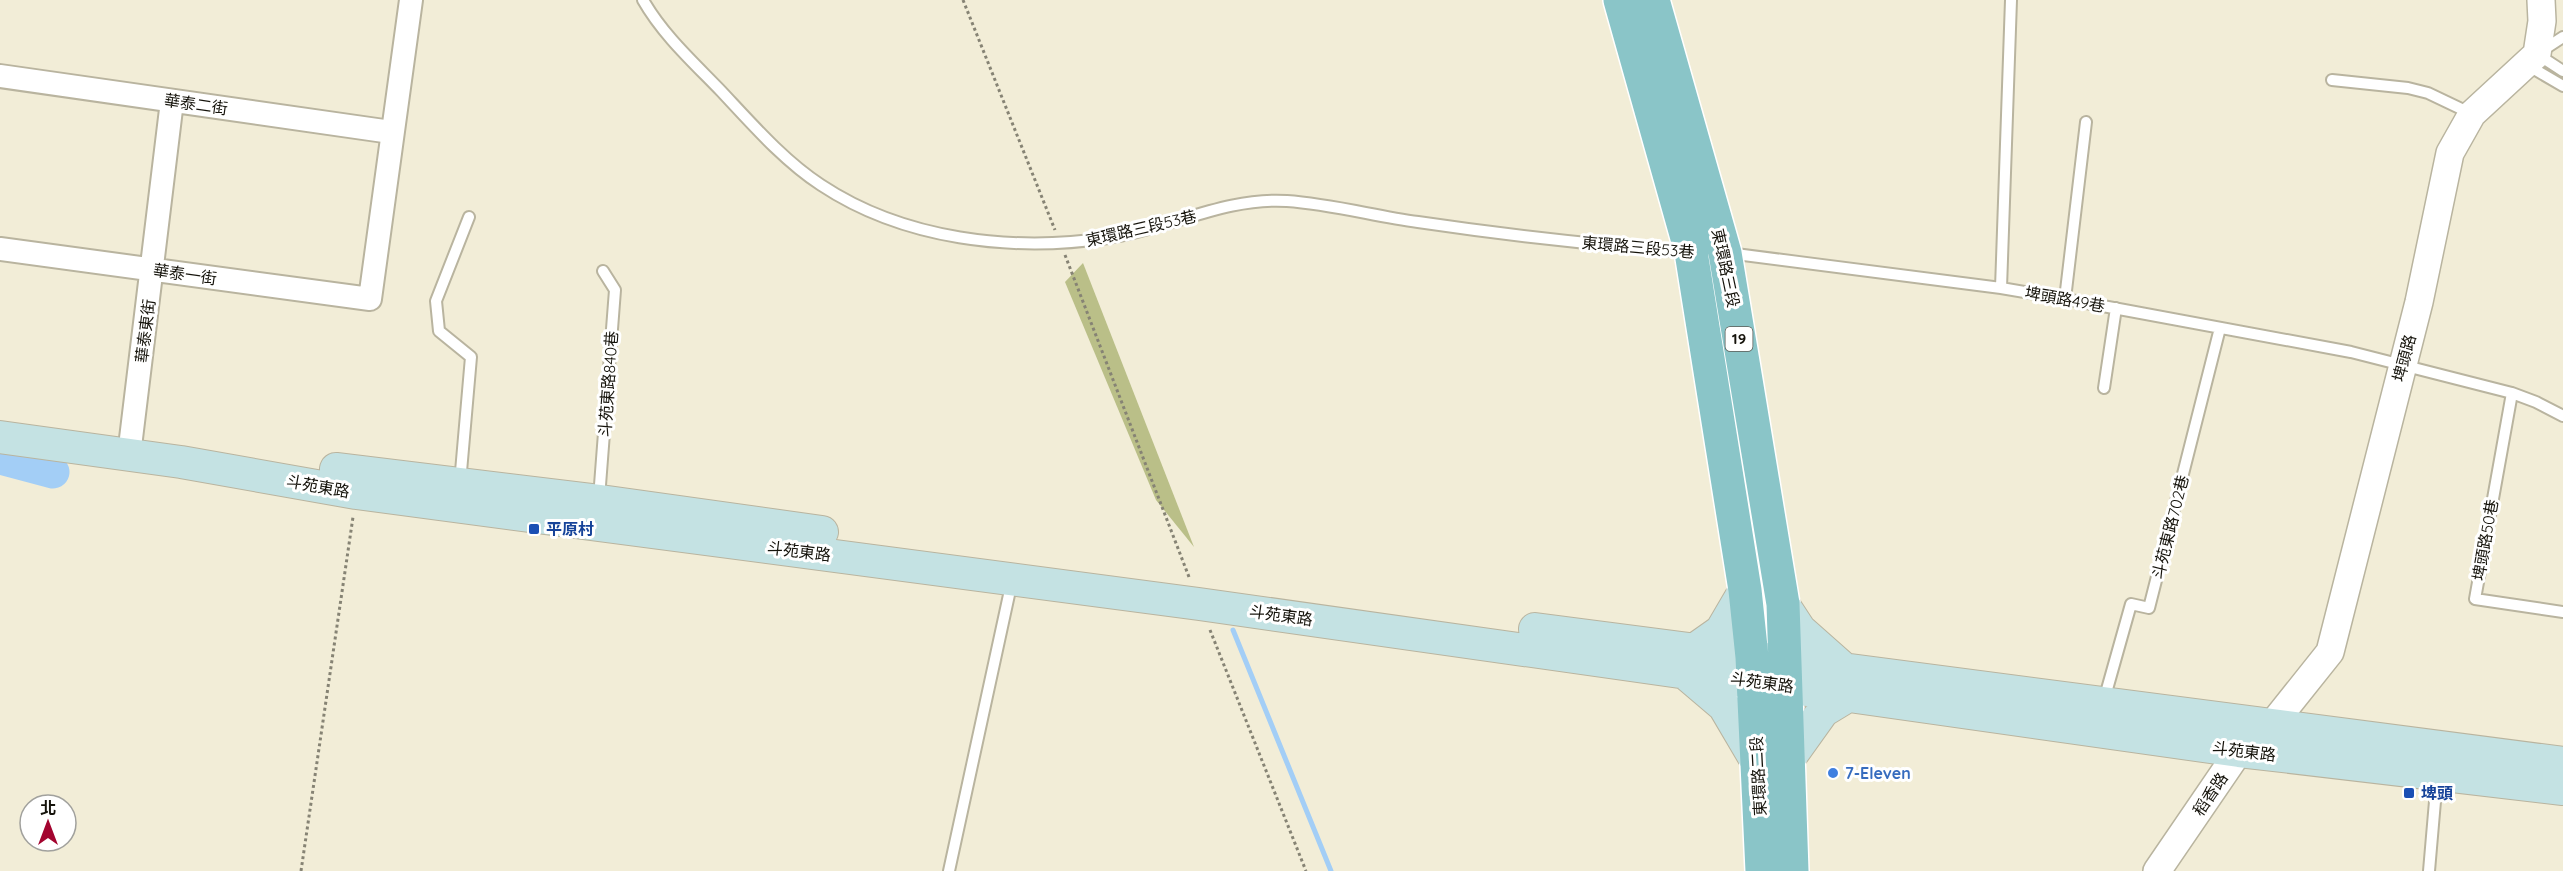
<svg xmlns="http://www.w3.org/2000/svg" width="2563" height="871" viewBox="0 0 2563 871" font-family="Quicksand,'Noto Sans TC',sans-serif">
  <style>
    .green { fill: #babf88 }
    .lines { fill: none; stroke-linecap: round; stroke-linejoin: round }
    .stream { stroke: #a3cef6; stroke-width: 5 }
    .river { stroke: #a3cef6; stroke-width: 33 }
    .service-casing { stroke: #b9b49f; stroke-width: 14 }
    .minor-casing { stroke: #b9b49f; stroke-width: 26 }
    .tertiary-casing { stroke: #b9b49f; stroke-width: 30 }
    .secondary-casing { stroke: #b9b49f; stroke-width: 34 }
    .primary-casing { stroke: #fff; stroke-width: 36 }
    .path { stroke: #868374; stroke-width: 3; stroke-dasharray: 3 3; stroke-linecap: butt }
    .service { stroke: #fff; stroke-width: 10 }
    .minor { stroke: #fff; stroke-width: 22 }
    .tertiary { stroke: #fff; stroke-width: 27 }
    .secondary { stroke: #c4e2e3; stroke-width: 32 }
    .primary { stroke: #8ac5c8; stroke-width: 33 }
    .transit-dot { fill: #1a4fb4; stroke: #fff; stroke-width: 2 }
    .shop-dot { fill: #3f7fe0; stroke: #fff; stroke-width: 2 }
    .labels { text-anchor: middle; stroke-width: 6; stroke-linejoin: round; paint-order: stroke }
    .shield { fill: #fff; stroke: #5b5a54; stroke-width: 1.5 }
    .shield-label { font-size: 15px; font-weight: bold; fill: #15130b }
    .street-label { font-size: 16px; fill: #15130b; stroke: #fff }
    .transit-label { font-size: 16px; font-weight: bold; fill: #164399; stroke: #fff; text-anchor: start }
    .shop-label { font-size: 16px; font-weight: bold; fill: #366cbe; stroke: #fff; text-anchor: start }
  </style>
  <rect width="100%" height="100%" fill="#f2edd7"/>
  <path class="green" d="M 1083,263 L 1194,547 L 1156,500 L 1065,282 Z"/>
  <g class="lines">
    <path class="stream" d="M 1233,630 L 1331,871"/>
    <path class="river" d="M 0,458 L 53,472"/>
    <defs>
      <path id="service" d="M 643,0 C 663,35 693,62 721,91 C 751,123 784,161 821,185 C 904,240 1012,252 1108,238 C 1169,229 1225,197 1287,201 C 1331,204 1374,216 1418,222 C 1506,235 1596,245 1686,252
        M 2563,37 L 2537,54 L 2563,71
        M 2527,65 L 2563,86
        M 2332,80 L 2408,88 L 2428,93 L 2472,114
        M 1728,253 L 2001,288 L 2065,299 L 2351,352 L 2512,393 L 2536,402 L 2563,416
        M 2001,288 L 2011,0
        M 2065,299 L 2086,122
        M 2104,388 L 2116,308
        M 2512,393 L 2475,599 L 2563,612
        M 460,483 L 471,357 L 439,331 L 436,301 L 469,217
        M 599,498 L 615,290 L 603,271
        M 2104,700 L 2131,604 L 2149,608 L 2220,328
        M 949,871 L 1012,581
        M 2429,871 L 2437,778"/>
      <path id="minor" d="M 0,76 L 391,132
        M 0,249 L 370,299 L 411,0
        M 129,455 L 172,101"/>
      <path id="tertiary" d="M 2157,871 L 2239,751 L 2271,726 L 2330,652 L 2419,302 L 2450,153 L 2472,114 L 2537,54 L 2542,21 L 2541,0"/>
      <path id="secondary" d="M 0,437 L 181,462 L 356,493 L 1199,604 L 2239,751 L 2563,789
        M 336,469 L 599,501 L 822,532
        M 1783,604 L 1800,630 L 1844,669
        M 1535,629 L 2563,763
        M 1694,650 L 1721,631 L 1745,590
        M 1684,672 L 1724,706 L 1757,762
        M 1788,760 L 1823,711 L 1851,694"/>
      <path id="primary" d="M 1620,0 L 1691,252 L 1745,590 L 1752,657 L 1762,871
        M 1653,0 L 1725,253 L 1783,604 L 1792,871"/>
    </defs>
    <use href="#service" class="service-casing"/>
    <use href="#minor" class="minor-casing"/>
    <use href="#tertiary" class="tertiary-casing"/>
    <use href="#secondary" class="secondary-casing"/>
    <use href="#primary" class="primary-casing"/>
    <path class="path" d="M 963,0 L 1055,230
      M 1065,255 L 1189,577
      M 1210,630 L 1306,871
      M 301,871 L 353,517"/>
    <use href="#service" class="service"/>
    <use href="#minor" class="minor"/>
    <use href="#tertiary" class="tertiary"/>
    <use href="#secondary" class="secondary"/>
    <use href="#primary" class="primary"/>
  </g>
  <g class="transit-dot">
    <rect x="528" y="523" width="12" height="12" rx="3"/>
    <rect x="2403" y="787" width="12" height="12" rx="3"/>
  </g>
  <circle class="shop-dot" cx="1833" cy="773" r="6"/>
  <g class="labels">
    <rect class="shield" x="1725.5" y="327" width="27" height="24" rx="4.5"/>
    <g class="shield-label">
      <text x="1739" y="344">19</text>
    </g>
    <g class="street-label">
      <text transform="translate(196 104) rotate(8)" y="6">華泰二街</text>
      <text transform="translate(1141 228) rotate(-13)" y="6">東環路三段53巷</text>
      <text transform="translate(1638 247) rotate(5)" y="6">東環路三段53巷</text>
      <text transform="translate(1726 268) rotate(78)" y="6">東環路三段</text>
      <text transform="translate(185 274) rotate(8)" y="6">華泰一街</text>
      <text transform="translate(2065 299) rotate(10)" y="6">埤頭路49巷</text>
      <text transform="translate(145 331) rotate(-83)" y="6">華泰東街</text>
      <text transform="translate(2404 358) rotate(-75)" y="6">埤頭路</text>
      <text transform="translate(608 384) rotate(-86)" y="6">斗苑東路840巷</text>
      <text transform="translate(318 486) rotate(10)" y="6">斗苑東路</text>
      <text transform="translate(2170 527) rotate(-76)" y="6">斗苑東路702巷</text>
      <text transform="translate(2485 540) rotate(-80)" y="6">埤頭路50巷</text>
      <text transform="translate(799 551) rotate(7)" y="6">斗苑東路</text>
      <text transform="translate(1281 615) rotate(8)" y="6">斗苑東路</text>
      <text transform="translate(1762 682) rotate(8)" y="6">斗苑東路</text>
      <text transform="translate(2244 751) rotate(7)" y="6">斗苑東路</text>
      <text transform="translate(1758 776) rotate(-93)" y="6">東環路二段</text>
      <text transform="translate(2210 794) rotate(-56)" y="6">稻香路</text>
    </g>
    <g class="transit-label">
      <text x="546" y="535">平原村</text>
      <text x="2421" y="799">埤頭</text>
    </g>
    <g class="shop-label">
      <text x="1845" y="779">7-Eleven</text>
    </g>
  </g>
  <g transform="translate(48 823)"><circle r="28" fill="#ffffff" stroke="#a1a19d" stroke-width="1.5"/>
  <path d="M0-4.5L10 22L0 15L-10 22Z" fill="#a3042f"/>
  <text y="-9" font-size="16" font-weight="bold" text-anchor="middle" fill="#15130b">北</text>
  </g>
</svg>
